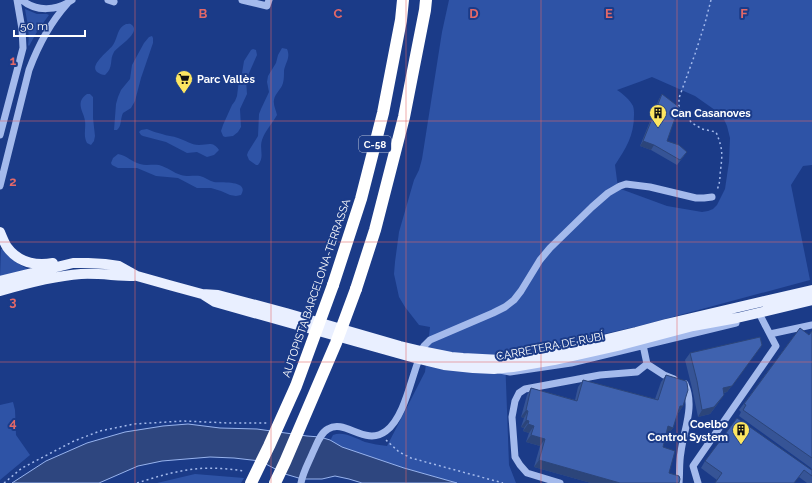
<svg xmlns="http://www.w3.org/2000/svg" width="812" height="483" viewBox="0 0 812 483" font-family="Raleway,sans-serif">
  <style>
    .green { fill: #2e53a6; fill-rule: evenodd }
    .water { fill: #2e467f; stroke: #97b3ee }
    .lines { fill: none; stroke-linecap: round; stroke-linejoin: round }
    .path { stroke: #a4baec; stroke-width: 1.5; stroke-dasharray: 2 3; stroke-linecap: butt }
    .minor { stroke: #a4baec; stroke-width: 7 }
    .major { stroke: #e9efff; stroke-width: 10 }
    .highway { stroke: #fff; stroke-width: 12 }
    .highway-bridge { stroke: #fff; stroke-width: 12 }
    .wall { fill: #365496 }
    .shaded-wall { fill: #2c457a }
    .building { fill: #3f62af; stroke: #2c457a }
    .grid { fill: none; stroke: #e26868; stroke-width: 1; stroke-opacity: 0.55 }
    .labels { text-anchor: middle; stroke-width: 4; stroke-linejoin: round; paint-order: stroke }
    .shield { fill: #1b3b88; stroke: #bbc4db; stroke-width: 1 }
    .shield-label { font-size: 10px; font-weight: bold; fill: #fff }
    .poi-label { font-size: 11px; font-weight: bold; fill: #fff; stroke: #1b3b88; text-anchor: start }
    .street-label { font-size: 11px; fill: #fff; stroke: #1b3b88 }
    .grid-label { font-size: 13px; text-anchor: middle; font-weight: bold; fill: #e26868; stroke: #1b3b88; stroke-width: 4; stroke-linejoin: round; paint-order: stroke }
  </style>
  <rect width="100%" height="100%" fill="#1b3b88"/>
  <path class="green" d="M 449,0 L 812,0 L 812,165 L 803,166 L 791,185 L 810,280 L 639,326 L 505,356 L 509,465 L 516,483 L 457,483 L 404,468 L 329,443 L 333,435 C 343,431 355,438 365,442 C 372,444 380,445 387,446 L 425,372 L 430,327 L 419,325 L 405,307 L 399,297 L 394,274 L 395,262 L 399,232 L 414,180 L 419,170 L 422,159 L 442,32 ZM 652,77 L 695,96 L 722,115 L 727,126 L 730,138 L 729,162 L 725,189 L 717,205 L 713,209 L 708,211 L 702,212 L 667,206 L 618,188 L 615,165 C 626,148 634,136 634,115 C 634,112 634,109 633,106 C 630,100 623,94 617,90 L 639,82 Z
    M 25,9 L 37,14 L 47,14 L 49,15 L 38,30 L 29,46 L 28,45 C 30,33 27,21 25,9 Z
    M 126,24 C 129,24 130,23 132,25 C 141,33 118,46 114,52 C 109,60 114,67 105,75 C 102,75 100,74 97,72 C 89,65 109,51 113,45 C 118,37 117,28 126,24 Z
    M 152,36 L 153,38 L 153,43 L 141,78 L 135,101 L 131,108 L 123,113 C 120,119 122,126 117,130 L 114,130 L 116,104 L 118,97 L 121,90 L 130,79 L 132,65 L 144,43 L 149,37 Z
    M 282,48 L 287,49 C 291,58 285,63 284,71 C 284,75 284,79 283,83 C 281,90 275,93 274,100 C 273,105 276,110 277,115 C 272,124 265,131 262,140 C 259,149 265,157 258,165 L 256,165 L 249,160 L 247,155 L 248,152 L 258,136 L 259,114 L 261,109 L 269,92 L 267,82 L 268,76 L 276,63 L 278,55 Z
    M 253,49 L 256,50 L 257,55 L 246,80 L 247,94 L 240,109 L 241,127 L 238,132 L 233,136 L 225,137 L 223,136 L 221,131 L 223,125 L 232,105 L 235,101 L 237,96 L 239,80 L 242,73 L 244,61 L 251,50 Z
    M 87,94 L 90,94 L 93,97 L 93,118 L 95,136 L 94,141 L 91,145 L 87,143 C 83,136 86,128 85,121 C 84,114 79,108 81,101 C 82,98 84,96 87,94 Z
    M 147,129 C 152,131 157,133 162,134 C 167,136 173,136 178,138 C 185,140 191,145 199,145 C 208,145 213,141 219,150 L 214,155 L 207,157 L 197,152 L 187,153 L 166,142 L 143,136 L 141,135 L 139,132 L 141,130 Z
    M 118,154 C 126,155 132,162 140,164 C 146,166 152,164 159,165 C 167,167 174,173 181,175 C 188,177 194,175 200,176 C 205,177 209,181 214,182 C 222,183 250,180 241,195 L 236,196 L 230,195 L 221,191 L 211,188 L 197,188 L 178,178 L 156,176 L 137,168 L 118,168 L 112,165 L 111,163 L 113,158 Z
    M 1,249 L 3,249 C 10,258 17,264 28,269 L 0,278 Z
    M 13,402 L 15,410 L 16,435 L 30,455 L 0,480 L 0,405 Z
    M 195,474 L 244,478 L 241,483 L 157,483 Z"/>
  <path class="water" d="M 188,424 L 220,428 L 257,429 L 307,436 L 320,437 L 330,440 L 342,447 L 404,468 L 457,483 L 362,483 L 349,479 L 335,476 L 322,479 L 302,479 L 285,474 L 260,461 L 234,458 L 210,457 L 162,461 L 138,466 L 99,483 L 12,483 L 46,461 L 87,443 L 125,432 L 163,426 Z"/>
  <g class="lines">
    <path class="path" d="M 711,0 L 705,23 L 695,54 L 679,98 L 679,109 L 692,123 L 702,129 L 716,132 C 724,151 722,156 720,175 C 720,181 719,185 717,190
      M 386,440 L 399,452 L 411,458 L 503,483
      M 4,483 L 22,468 L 74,441 L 100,431 L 134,424 L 183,421 L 229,423 L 268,423
      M 137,483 C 156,477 175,471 195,469 C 211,467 229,469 245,471"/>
    <path class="minor" d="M 22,0 C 36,12 57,11 72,0
      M 108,0 L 114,2
      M 242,0 L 267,6 L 269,0
      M 0,135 L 23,48 L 22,29 L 17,0
      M 0,186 L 29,70 C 38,46 50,23 67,4
      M 770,334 L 812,325
      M 643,345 L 647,364 L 664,375 L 674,379
      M 500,370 L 510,372 L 571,363 L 736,323
      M 301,483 C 303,472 309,462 313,452 C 317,444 320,433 328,429 C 345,418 365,447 386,431 C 404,418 411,379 419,359 L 421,351 L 424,346 L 430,340 L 493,313 L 505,307 L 514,300 L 521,291 L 540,260 L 550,248 L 592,207 L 608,193 L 620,186 L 626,184 L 650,187 L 696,198 L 704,198 L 712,197
      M 560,483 L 527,473 L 520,465 L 515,457 L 512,417 L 515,401 L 519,393 L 525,389 L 600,375 L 637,372 L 647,364
      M 679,483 C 680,473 679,462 681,452 C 684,429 695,406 685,384
      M 698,483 L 693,466 L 776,346 L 761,317"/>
    <path class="major" d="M 0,232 C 2,237 4,242 7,247 C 18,262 35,266 53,263
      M 0,281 L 73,263 L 88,263 L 105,264 L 119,266 L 137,276 L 169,285 L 202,294 L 218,295 L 286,313 L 400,346 L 421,351 L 451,357 L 463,358 L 501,360 L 526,357 L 541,355 L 636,332 L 666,324 L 812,290
      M 0,291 C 27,283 54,276 81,274 C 99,273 116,276 134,276
      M 204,295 L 215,302 L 415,358 L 444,365 L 473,368 L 494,369 L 513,367 L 554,360 L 621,345 L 693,326 L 737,318 L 812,300"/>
    <path class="highway" d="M 333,285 L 361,199 L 383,113 L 401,20 L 403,0
      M 356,289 L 375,230 L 404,117 L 425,10 L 426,0"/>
    <path class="highway-bridge" d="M 251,483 L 269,446 L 296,386 L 333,285
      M 275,483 L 285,462 L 336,343 L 356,289"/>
  </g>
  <path class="wall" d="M 662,94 L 667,141 L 684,156 L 677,165 L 651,150 L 640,146 L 659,99 Z
    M 800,328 L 809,335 L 812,331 L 812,483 L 807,483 L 799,477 L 717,480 L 701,468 L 705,461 L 812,470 L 811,468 L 739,416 L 741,412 L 739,410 Z
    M 762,345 L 727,392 L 724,393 L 719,402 L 710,414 L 698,417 L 692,388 L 685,360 L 690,353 Z
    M 666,375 L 683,406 L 679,412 L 678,413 L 673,428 L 668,434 L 666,434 L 663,447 L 669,473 L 679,483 L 591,483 L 534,467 L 540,446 L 526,442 L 529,433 L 523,431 L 524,428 L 521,427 L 524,418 L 521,417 L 527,395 L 531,388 L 575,400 L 578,387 L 583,380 L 655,399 L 661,382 Z"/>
  <path class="shaded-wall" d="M 643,141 L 654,145 L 651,150 L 640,146 Z
    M 762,345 L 727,392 L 718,394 L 723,388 Z
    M 724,395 L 710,414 L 698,417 L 702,410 Z
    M 680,406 L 683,406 L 679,412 L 675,413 Z
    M 526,410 L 528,411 L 524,418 L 521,417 Z
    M 526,420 L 529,421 L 524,428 L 521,427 Z
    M 528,424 L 534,426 L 529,433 L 523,431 Z
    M 668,426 L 673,428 L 668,434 L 664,433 Z
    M 531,435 L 545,439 L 540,446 L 526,442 Z
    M 539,460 L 620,483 L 591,483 L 534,467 Z"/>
  <path class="building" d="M 662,94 L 679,107 L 667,141 L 679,145 L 687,152 L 680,160 L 654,145 L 643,141 Z
    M 800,328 L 809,335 L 812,331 L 812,458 L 743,410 L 746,405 L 744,404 Z
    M 760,337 L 762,345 L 732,386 L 723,388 L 724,395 L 714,407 L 702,410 L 697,381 L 690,353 Z
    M 666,375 L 686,381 L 687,383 L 688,390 L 683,406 L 680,406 L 673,428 L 668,426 L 663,447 L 675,451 L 669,473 L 679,476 L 680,479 L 679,483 L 620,483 L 539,460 L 545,439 L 531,435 L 534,426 L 528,424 L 529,421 L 526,420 L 528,411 L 526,410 L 531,388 L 577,401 L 583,380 L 658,400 Z
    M 737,418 L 810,469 L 812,470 L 812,476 L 804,470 L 794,483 L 715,483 L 722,473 L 705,461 Z"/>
  <path class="grid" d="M 135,0 L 135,483M 271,0 L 271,483M 406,0 L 406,483M 541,0 L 541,483M 677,0 L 677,483M 0,121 L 812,121M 0,242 L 812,242M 0,362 L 812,362"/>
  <defs>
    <symbol id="supermarket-pin" viewBox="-11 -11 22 30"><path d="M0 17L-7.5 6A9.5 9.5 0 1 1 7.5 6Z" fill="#fde661" stroke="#1b3b88"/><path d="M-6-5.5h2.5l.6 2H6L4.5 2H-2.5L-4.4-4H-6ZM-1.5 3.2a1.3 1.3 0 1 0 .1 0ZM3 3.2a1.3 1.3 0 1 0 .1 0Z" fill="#111"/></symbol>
    <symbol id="building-pin" viewBox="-11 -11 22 30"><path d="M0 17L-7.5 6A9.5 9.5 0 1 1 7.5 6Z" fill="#fde661" stroke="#1b3b88"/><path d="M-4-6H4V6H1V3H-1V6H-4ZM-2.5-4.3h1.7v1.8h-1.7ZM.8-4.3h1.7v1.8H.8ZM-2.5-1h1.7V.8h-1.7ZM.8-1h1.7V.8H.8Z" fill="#111"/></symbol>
  </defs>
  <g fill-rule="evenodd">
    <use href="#supermarket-pin" x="174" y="69" width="20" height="27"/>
    <use href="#building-pin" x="648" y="103" width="20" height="27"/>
    <use href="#building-pin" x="731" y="420" width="20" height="27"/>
  </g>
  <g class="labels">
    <rect class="shield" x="359" y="136" width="32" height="16" rx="3"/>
    <g class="shield-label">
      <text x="375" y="148">C-58</text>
    </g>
    <g class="poi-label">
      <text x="197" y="83">Parc Vallès</text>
      <text x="671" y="117">Can Casanoves</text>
      <text x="728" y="428" text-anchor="end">Coelbo<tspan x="728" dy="13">Control System</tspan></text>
    </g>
    <g class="street-label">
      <text transform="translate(316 288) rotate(-71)" y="4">AUTOPISTA BARCELONA-TERRASSA</text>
      <text transform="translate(550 346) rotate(-11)" y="4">CARRETERA DE RUBÍ</text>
    </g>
  </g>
  <g class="grid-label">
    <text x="203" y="18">B</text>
    <text x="338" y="18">C</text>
    <text x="474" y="18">D</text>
    <text x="609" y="18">E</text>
    <text x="744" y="18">F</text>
    <text x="13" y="65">1</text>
    <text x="13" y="186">2</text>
    <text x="13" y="306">3</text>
    <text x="13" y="427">4</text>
  </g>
  <path d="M14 30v6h71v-6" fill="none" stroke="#ffffff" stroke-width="2"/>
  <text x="20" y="30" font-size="12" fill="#ffffff" stroke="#1b3b88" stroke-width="3" paint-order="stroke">50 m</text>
</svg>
